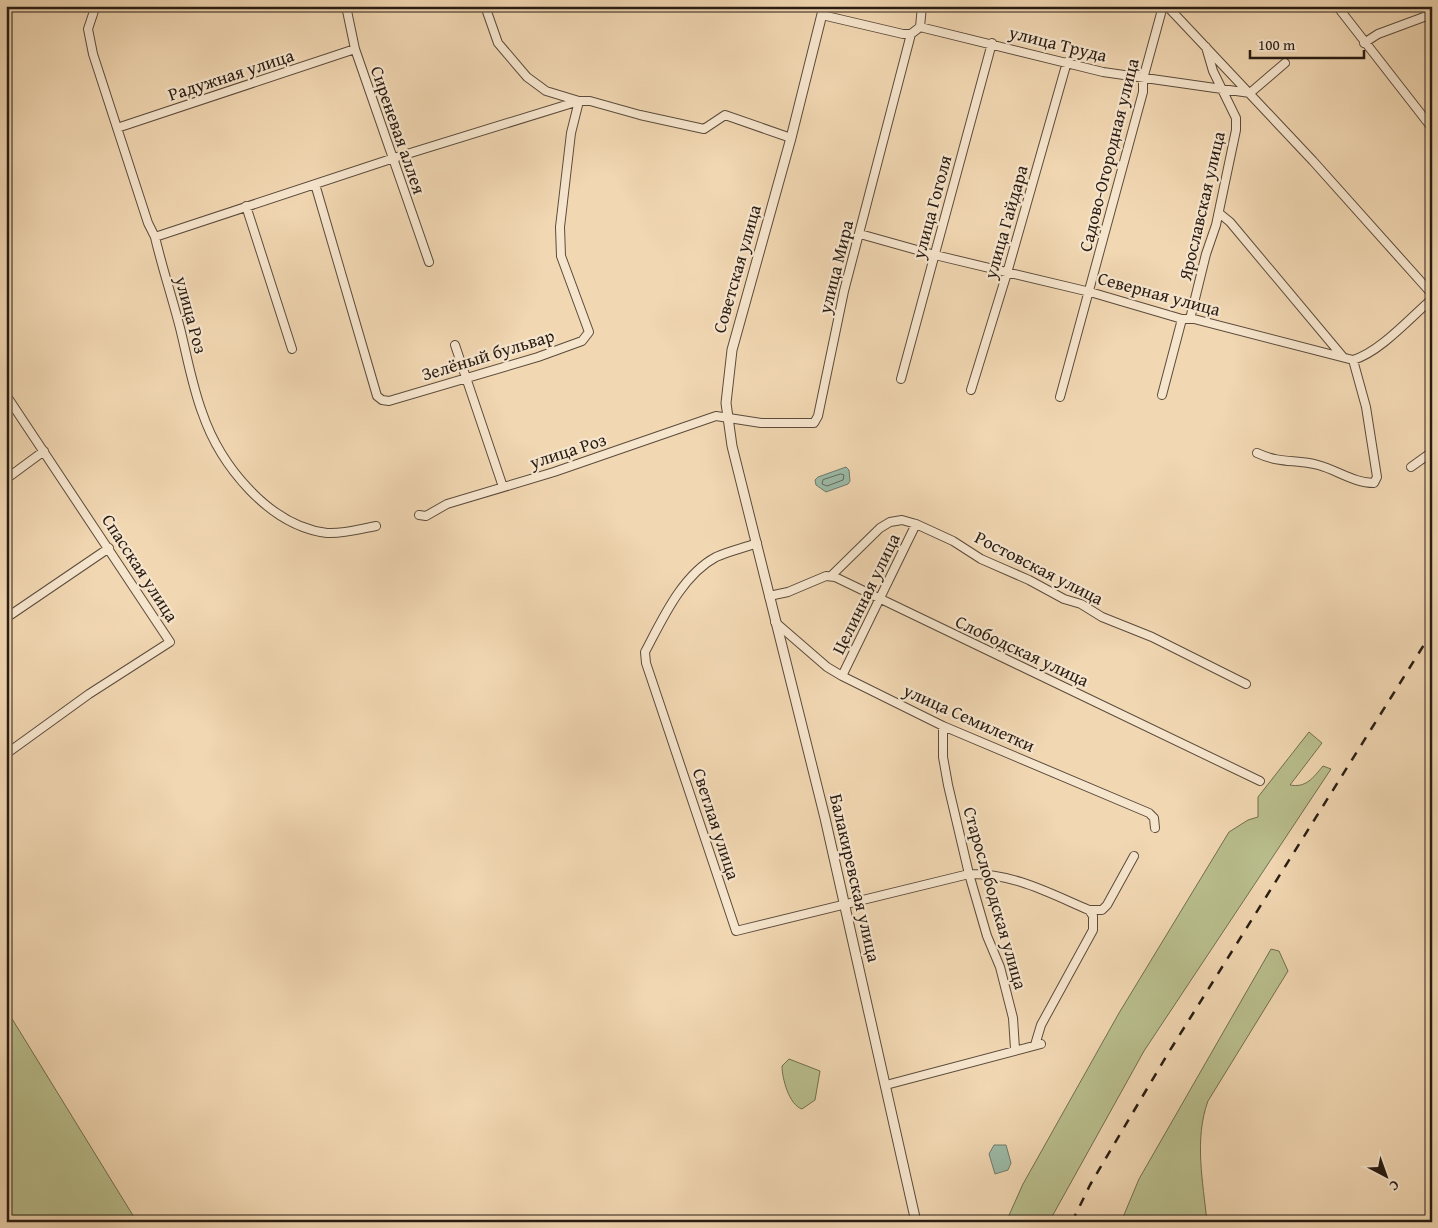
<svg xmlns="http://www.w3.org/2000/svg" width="1438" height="1228" viewBox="0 0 1438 1228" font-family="'Gentium Book Plus',serif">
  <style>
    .green { fill: #b9be8d; stroke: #716d50 }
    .water { fill: #9cbaa7; stroke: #6e7b6c }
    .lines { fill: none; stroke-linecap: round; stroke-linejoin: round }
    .shore { stroke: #626b5d; stroke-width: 1 }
    .minor-casing { stroke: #5b4b3b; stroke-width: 10 }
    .tertiary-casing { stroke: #5b4b3b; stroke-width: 11 }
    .minor { stroke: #f6e5cd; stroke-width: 8 }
    .tertiary { stroke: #f6e5cd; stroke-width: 9 }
    .rail { stroke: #291c13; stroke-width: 2.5; stroke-dasharray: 9 9; stroke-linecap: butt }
    .labels { text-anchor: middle; stroke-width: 4.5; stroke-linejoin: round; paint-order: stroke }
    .street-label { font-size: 18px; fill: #291c13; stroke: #f6e5cd }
  </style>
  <rect width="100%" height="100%" fill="#f1d7b2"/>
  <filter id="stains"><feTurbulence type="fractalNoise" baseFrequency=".004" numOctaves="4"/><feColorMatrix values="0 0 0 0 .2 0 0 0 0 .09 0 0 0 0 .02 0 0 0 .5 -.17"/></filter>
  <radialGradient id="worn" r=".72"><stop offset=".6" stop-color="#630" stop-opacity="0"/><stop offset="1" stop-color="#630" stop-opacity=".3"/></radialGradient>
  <path class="green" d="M 1309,732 L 1322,743 L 1290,785 C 1306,788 1313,778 1323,766 L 1331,769 L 1144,1051 L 1049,1222 L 1006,1222 L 1023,1184 L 1119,1013 L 1229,832 L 1248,820 L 1258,817 L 1258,797 Z
    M 1271,949 L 1279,951 L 1288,971 L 1208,1101 C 1194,1139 1203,1182 1207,1222 L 1121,1222 L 1139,1179 Z
    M 6,1009 L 137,1222 L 6,1222 Z
    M 789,1059 L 820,1071 L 815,1100 L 802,1109 C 789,1105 782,1078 782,1066 Z"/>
  <path class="water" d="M 846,467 L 849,470 L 850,481 L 848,484 L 826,492 L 816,485 L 815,480 L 818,477 Z
    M 994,1145 L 1006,1145 L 1011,1163 L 1008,1170 L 995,1174 L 989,1154 Z"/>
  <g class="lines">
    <path class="shore" d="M 841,474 L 844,475 L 843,480 L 827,486 L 822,484 L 823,480 Z"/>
    <defs>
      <path id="minor" d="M 92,6 L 94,11 L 88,29 L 93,54 L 148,223 L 155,237 C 162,267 172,297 180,328 C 187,356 192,385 202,412 C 220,465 269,526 327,533 C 344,534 360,529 376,526
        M 346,6 L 355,49 L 429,262
        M 1167,6 L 1313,161 L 1432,294
        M 1337,6 L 1432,128
        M 822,15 L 903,34 L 911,34 L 920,27 L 1103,72 L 1250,93 L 1285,63
        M 920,27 L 922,6
        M 1364,43 L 1378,34 L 1432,14
        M 117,128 L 355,49
        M 315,184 L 377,396 L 382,400 L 389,401 L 538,357 L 582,341 L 589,332 L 561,256 L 560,227 L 571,133 L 579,101 L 546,91 L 527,77 L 498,43 L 485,6
        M 246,206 L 292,349
        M 1219,213 L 1230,222 L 1343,357
        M 860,234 L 935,255 L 1090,292 L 1182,319 L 1194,319 L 1353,360 C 1380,352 1410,318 1432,299
        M 155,237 L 391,159 L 579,101 L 590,101 L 640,115 L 704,129 L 725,115 L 791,138
        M 1190,319 L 1206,254 L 1216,225 L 1236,130 L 1236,118 L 1213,71 L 1206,47
        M 455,345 L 503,487
        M 901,379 L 992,43
        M 971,390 L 1007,273 L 1067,62
        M 6,395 L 170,642 L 89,694 L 6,754
        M 1162,395 L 1182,319
        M 1060,397 L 1143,92 L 1143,79 L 1163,6
        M 1257,453 C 1281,464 1295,459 1318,465 C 1337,470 1354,483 1374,483 L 1377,477 L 1366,407 L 1353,360
        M 1411,467 L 1432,452
        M 6,479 L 44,451
        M 419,515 L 426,516 L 447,504 L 554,472 L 716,416 L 761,423 L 814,423 L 818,416 L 844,291 L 911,34
        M 757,543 C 744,548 729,551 716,557 C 682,575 662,620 645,652 L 646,663 L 736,931 L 969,874 C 1013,873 1049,893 1089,910
        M 831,576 L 880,528 L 890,522 L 902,520 L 916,524 L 953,541 L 981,559 L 1029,580 L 1064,599 L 1081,604 L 1102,617 L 1152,637 L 1246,684
        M 769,596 L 788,592 L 826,576 L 835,577 L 1260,781
        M 6,618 L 109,548
        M 775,622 L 827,667 L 842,676 L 943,726 L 1149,813 L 1154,818 L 1155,828
        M 842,676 L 916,524
        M 943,726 L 943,757 L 948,785 L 969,874 L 987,936 L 1000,967 L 1013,1018 L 1015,1049
        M 1035,1045 L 1041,1025 L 1093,930 L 1093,916 L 1089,910 L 1102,910 L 1107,905 L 1134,856
        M 886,1085 L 1041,1044"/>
      <path id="tertiary" d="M 824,6 L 791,138 L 732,350 L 726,403 L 732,446 L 825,818 L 916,1222"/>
    </defs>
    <use href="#minor" class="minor-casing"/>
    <use href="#tertiary" class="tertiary-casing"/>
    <use href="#minor" class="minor"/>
    <use href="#tertiary" class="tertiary"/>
    <path class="rail" d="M 1072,1222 L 1090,1185 L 1167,1055 L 1432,632"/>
  </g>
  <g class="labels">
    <g class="street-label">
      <text transform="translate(1058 44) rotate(14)" y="6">улица Труда</text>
      <text transform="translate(231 75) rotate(-18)" y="6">Радужная улица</text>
      <text transform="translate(398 130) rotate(71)" y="6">Сиреневая аллея</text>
      <text transform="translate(1109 155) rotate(-76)" y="6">Садово-Огородная улица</text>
      <text transform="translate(1202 206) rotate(-77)" y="6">Ярославская улица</text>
      <text transform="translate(932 207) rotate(-75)" y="6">улица Гоголя</text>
      <text transform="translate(1006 222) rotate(-74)" y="6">улица Гайдара</text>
      <text transform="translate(836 267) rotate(-76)" y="6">улица Мира</text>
      <text transform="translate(737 269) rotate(-74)" y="6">Советская улица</text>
      <text transform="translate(1159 294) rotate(15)" y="6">Северная улица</text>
      <text transform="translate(191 315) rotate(75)" y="6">улица Роз</text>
      <text transform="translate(488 355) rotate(-17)" y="6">Зелёный бульвар</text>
      <text transform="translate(568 451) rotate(-18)" y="6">улица Роз</text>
      <text transform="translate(140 568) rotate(57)" y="6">Спасская улица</text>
      <text transform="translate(1039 568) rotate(27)" y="6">Ростовская улица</text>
      <text transform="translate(866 594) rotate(-64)" y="6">Целинная улица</text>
      <text transform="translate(1022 651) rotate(25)" y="6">Слободская улица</text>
      <text transform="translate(969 718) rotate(24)" y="6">улица Семилетки</text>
      <text transform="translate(716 824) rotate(72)" y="6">Светлая улица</text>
      <text transform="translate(855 878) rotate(77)" y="6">Балакиревская улица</text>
      <text transform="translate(995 898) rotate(74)" y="6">Старослободская улица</text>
    </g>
  </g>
  <rect width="1438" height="1228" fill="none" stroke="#f1d7b2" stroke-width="25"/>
  <rect x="8" y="8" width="1423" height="1213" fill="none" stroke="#291c13" stroke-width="2.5"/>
  <rect x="12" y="12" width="1413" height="1203" fill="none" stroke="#291c13"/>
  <g transform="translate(1386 1176) rotate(139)" stroke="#f6e5cd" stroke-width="4" paint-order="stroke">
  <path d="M0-4L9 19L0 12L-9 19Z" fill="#291c13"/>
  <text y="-8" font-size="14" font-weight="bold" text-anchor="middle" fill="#291c13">С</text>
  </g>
  <path d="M1250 50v8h114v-8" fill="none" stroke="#291c13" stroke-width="2.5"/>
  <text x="1258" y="50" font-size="15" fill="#291c13" stroke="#f6e5cd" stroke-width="4" paint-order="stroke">100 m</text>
  <rect width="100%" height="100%" filter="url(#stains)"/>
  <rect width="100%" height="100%" fill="url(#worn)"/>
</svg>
